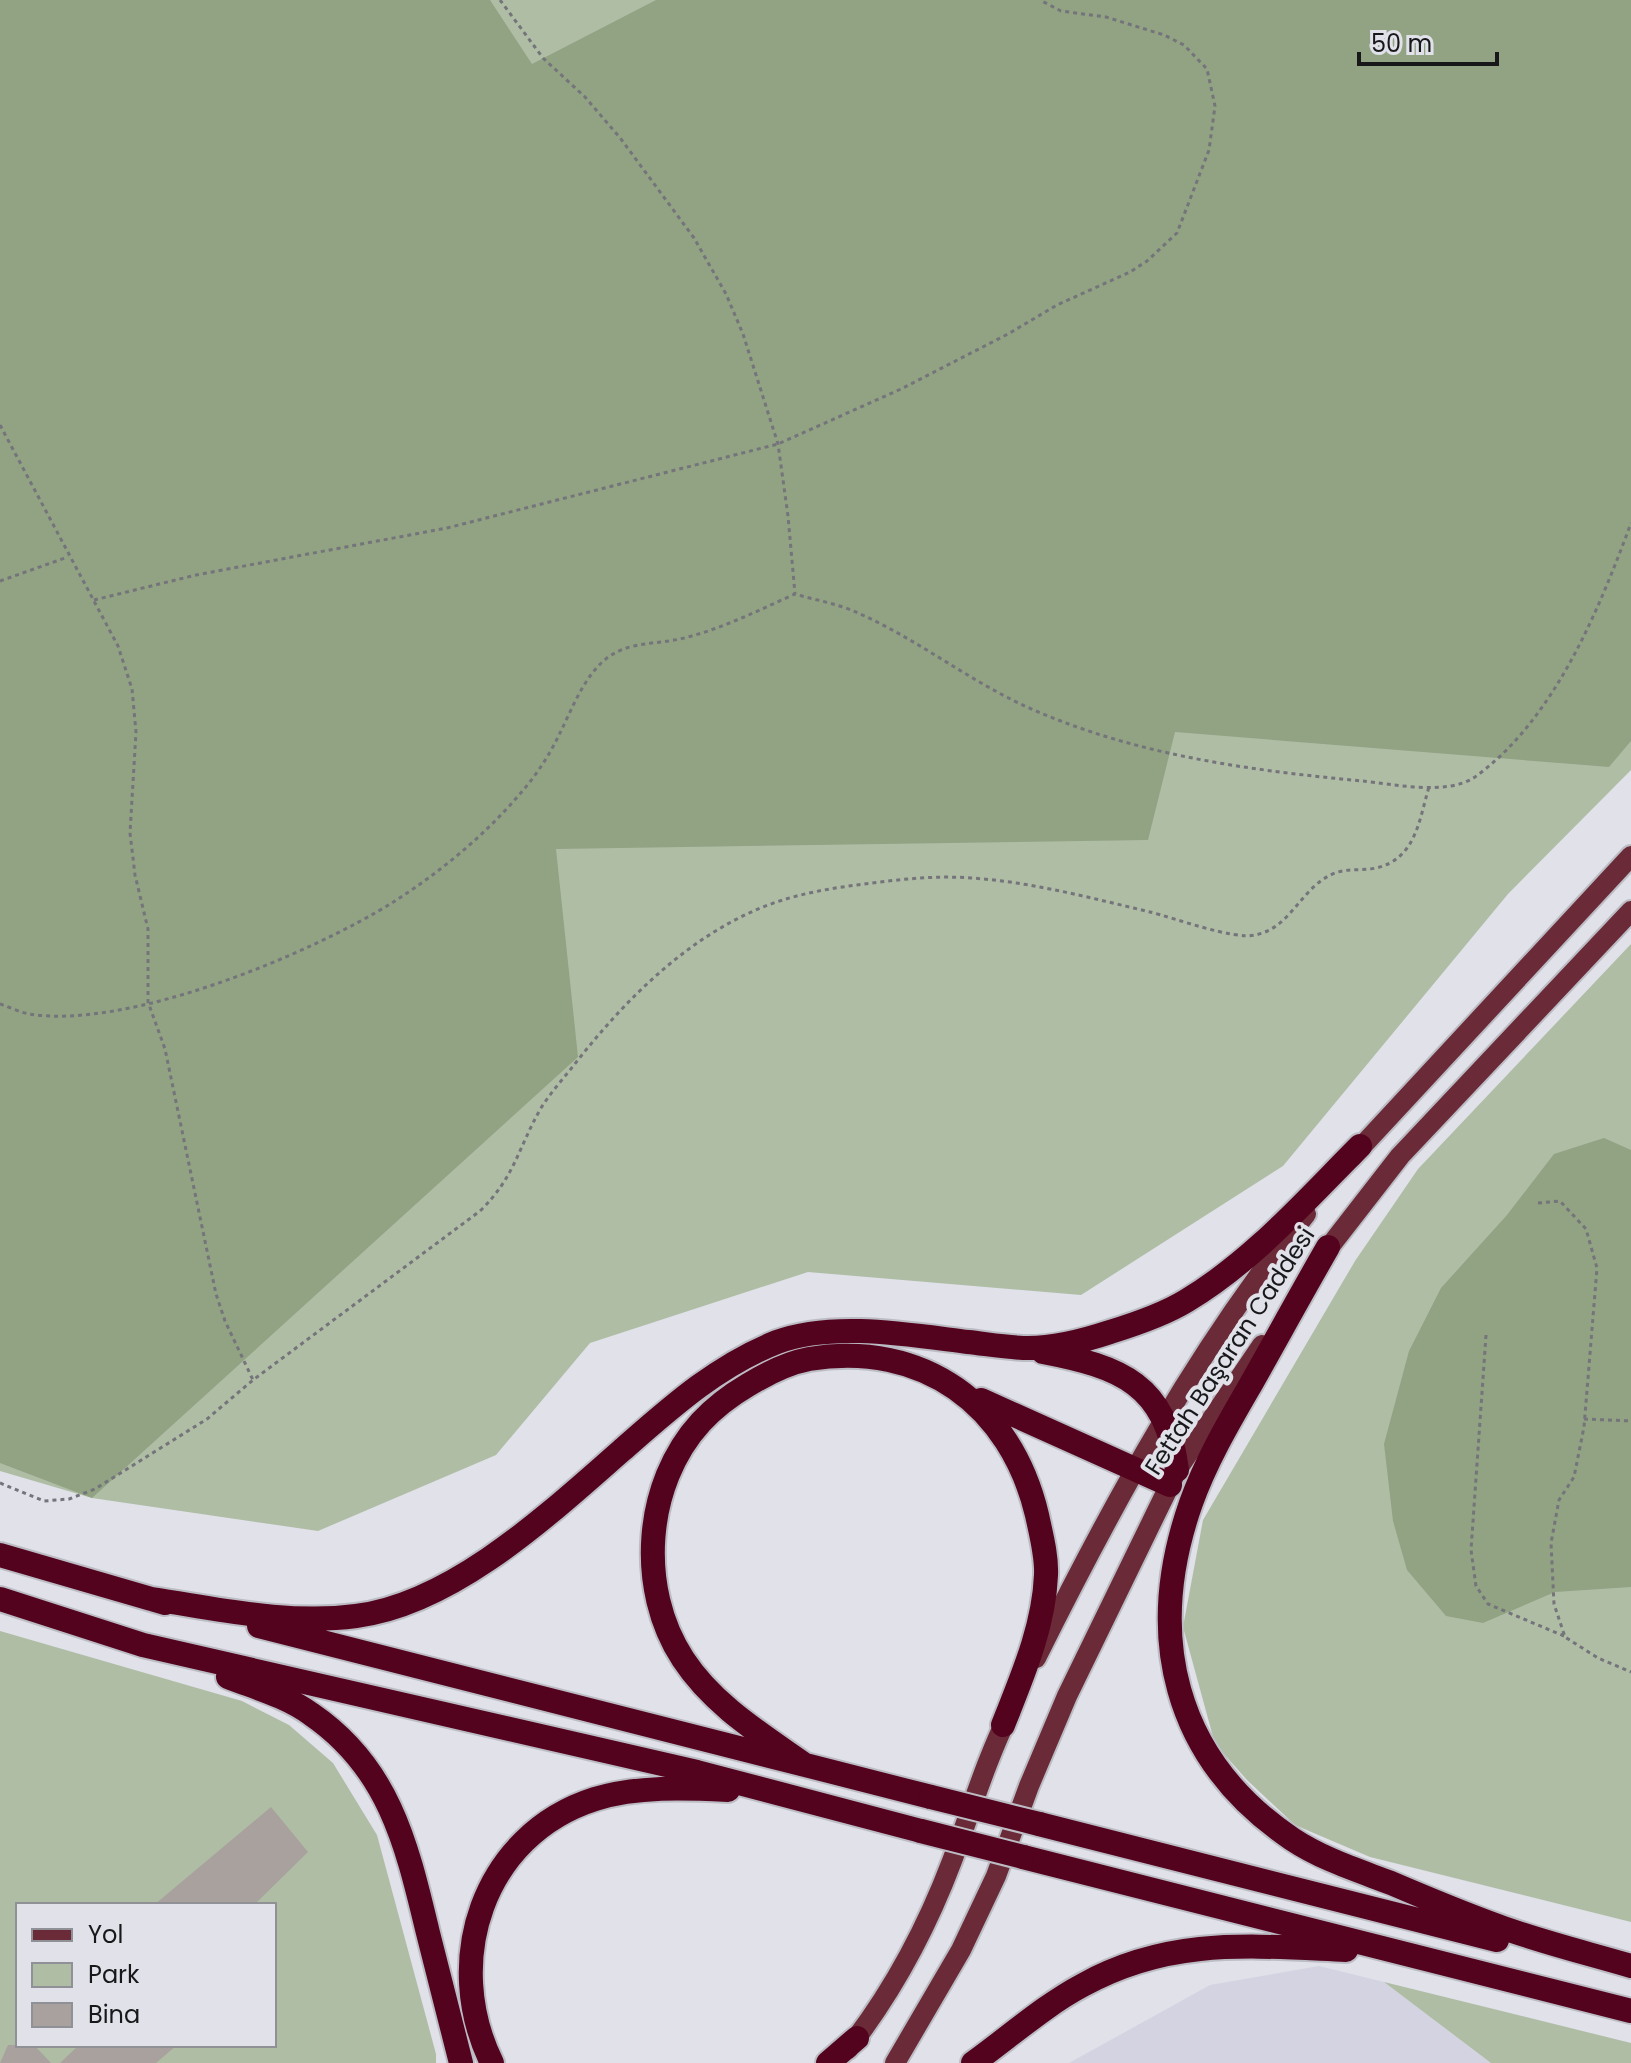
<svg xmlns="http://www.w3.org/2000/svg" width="1631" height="2063" viewBox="0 0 1631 2063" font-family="Poppins,sans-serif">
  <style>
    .built { fill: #d3d3e2 }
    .green { fill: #afbda5; fill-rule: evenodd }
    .forest { fill: #91a383 }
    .building { fill: #a8a19d }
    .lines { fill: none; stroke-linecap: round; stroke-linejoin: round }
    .major-casing { stroke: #bcbdc4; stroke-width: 24 }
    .highway-casing { stroke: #bcbdc4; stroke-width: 28 }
    .path { stroke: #74747a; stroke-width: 3; stroke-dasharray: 4 4; stroke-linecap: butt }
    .major { stroke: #6b2a37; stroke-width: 20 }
    .highway { stroke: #54031e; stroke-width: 24 }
    .highway-bridge-casing { stroke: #bcbdc4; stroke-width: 28; stroke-linecap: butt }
    .highway-bridge { stroke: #54031e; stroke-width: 24 }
    .labels { text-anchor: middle; stroke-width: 8; stroke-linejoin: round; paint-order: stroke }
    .street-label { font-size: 24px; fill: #18181b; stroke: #e0e1e9 }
  </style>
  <rect width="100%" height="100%" fill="#e0e1e9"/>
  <path class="built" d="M 1319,1966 L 1384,1982 L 1491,2063 L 1069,2063 L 1210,1985 Z"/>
  <path class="green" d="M 0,0 L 1631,0 L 1631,770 L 1508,894 L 1283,1166 L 1081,1295 L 808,1272 L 590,1343 L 496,1455 L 318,1531 L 92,1498 L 0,1471 Z
    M 1631,944 L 1631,1922 L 1370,1857 L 1295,1825 L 1247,1780 L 1215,1744 L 1183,1627 L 1203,1520 L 1355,1261 L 1418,1169 Z
    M 0,1631 L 242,1701 L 289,1725 L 333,1763 L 377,1835 L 436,2054 L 436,2063 L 0,2063 ZM 18,1905 L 274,1905 L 274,2045 L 18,2045 Z
    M 1384,1982 L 1631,2043 L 1631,2063 L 1491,2063 Z"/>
  <path class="forest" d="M 0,0 L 490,0 L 532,64 L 656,0 L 1631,0 L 1631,741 L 1609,767 L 1175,732 L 1148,840 L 556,849 L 578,1057 L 92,1498 L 0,1463 Z
    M 1604,1138 L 1631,1150 L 1631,1587 L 1555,1592 L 1483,1623 L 1446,1616 L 1407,1570 L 1393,1521 L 1384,1444 L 1409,1351 L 1441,1288 L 1507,1215 L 1554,1154 Z"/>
  <path class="building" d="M 271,1807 L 308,1852 L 254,1905 L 154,1905 Z
    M 8,2045 L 34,2045 L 51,2063 L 0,2063 Z
    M 79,2045 L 177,2045 L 156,2063 L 60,2063 Z"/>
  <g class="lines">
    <defs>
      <path id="major" d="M 1351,1158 L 1631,856
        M 1320,1259 L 1400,1156 L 1631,911
        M 1036,1658 C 1113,1503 1197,1349 1306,1214
        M 848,2049 C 891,1994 927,1927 952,1861 C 971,1811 986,1760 1010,1712
        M 895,2063 L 961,1950 L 996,1876 L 1029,1786 L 1067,1696 L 1177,1470 L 1262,1345"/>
      <path id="highway" d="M 1328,1247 C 1302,1292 1277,1338 1251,1384 C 1229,1422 1206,1461 1191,1503 C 1145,1634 1172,1758 1292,1839 C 1322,1859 1357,1870 1391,1883 C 1426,1898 1462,1913 1498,1926 C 1541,1942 1587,1953 1631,1966
        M 1043,1352 C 1121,1367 1166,1384 1177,1470
        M 981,1400 L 1170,1485
        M 0,1555 L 165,1603
        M 0,1599 L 143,1645 L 697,1772 L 921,1831
        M 152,1599 C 219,1609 288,1625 356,1616 C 453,1604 549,1514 621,1451 C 669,1409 716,1366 777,1342 C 833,1321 911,1335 968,1342 C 986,1344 1005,1347 1023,1348 C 1052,1349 1083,1341 1110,1332 C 1136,1324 1163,1315 1186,1301 C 1253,1261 1306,1200 1360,1146
        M 259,1626 L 931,1797
        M 228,1677 C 256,1688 286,1696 311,1714 C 390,1768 407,1846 428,1933 C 439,1976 450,2020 461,2063
        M 805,1765 C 761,1734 713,1705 683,1659 C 637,1589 644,1484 701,1422 C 715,1407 731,1395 748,1385 C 766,1374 788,1363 809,1359 C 923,1340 1011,1405 1037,1515 C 1041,1534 1047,1556 1046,1575 C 1044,1627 1022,1677 1003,1725
        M 1039,1824 L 1497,1940
        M 1023,1857 L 1631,2011
        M 492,2063 C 442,1962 482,1835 595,1799 C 638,1786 684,1788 728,1790
        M 828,2063 L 857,2038
        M 973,2063 C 1008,2038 1045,2005 1083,1985 C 1170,1937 1251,1946 1346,1950"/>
    </defs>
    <use href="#major" class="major-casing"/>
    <use href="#highway" class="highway-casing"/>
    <path class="path" d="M 500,0 L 543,58 L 585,97 L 621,139 L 694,238 L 726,294 L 743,334 L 778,444 L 788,516 L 795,594
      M 0,425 L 118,646 L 132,689 L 136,732 L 130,833 L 135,875 L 148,929 L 148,1002 L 165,1049 L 216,1294 L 225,1321 L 253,1380
      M 0,581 L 68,557
      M 94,600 L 196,575 L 447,528 L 778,444 L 901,389 L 1008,334 L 1057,305 L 1130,272 L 1147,261 L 1177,233 L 1209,150 L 1215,106 L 1207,69 L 1184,45 L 1164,35 L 1106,17 L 1061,11 L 1040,0
      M 0,1004 C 9,1007 19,1012 29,1014 C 128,1030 311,954 395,901 C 440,872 484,836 519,795 C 535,777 549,756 559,735 C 572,709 584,676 607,658 C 631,640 661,645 688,637 C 726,627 759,610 795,594 C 815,600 839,604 858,613 C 917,639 968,680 1027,707 C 1134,755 1247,770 1362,781 C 1393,784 1447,796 1475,777 C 1554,720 1598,612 1631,523
      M 1538,1203 L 1560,1201 L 1586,1229 L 1597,1268 L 1584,1427 L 1574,1477 L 1559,1500 L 1551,1543 L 1554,1604 L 1565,1637 L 1598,1658 L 1631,1672
      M 1486,1335 L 1471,1550 L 1476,1586 L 1488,1604 L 1564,1636
      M 1584,1419 L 1631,1421
      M 0,1483 L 44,1501 L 69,1499 L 95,1489 L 207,1419 L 253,1380 L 480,1211 C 515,1177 518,1148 541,1108 C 551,1092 563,1079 574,1065 C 624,1001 686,938 763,907 C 793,895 825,889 857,885 C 895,880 933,875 971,878 C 1032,882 1091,898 1150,912 C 1175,918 1233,940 1255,935 C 1292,928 1301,886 1335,873 C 1348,868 1363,871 1376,868 C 1416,859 1419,820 1429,787"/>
    <use href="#major" class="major"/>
    <use href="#highway" class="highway"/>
    <defs>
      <path id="highway-bridge" d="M 931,1797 L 1039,1824
        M 921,1831 L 1023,1857"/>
    </defs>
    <use href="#highway-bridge" class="highway-bridge-casing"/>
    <use href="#highway-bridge" class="highway-bridge"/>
  </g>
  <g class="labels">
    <g class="street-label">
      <text transform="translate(1230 1351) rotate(-57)" y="8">Fettah Başaran Caddesi</text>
    </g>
  </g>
  <rect x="16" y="1903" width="260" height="144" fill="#e0e1e9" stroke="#909197" stroke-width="2"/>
  <rect x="32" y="1929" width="40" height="12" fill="#6b2a37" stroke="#909197" stroke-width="2"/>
  <text x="88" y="1943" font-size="24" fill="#18181b">Yol</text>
  <rect x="32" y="1963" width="40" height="24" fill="#afbda5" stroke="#909197" stroke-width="2"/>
  <text x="88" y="1983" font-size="24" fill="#18181b">Park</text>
  <rect x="32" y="2003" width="40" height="24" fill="#a8a19d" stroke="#909197" stroke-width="2"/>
  <text x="88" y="2023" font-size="24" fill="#18181b">Bina</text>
  <path d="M1359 52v12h138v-12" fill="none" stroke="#18181b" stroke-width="4"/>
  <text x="1371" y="52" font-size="24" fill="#18181b" stroke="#e0e1e9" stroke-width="6" paint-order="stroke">50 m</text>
</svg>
